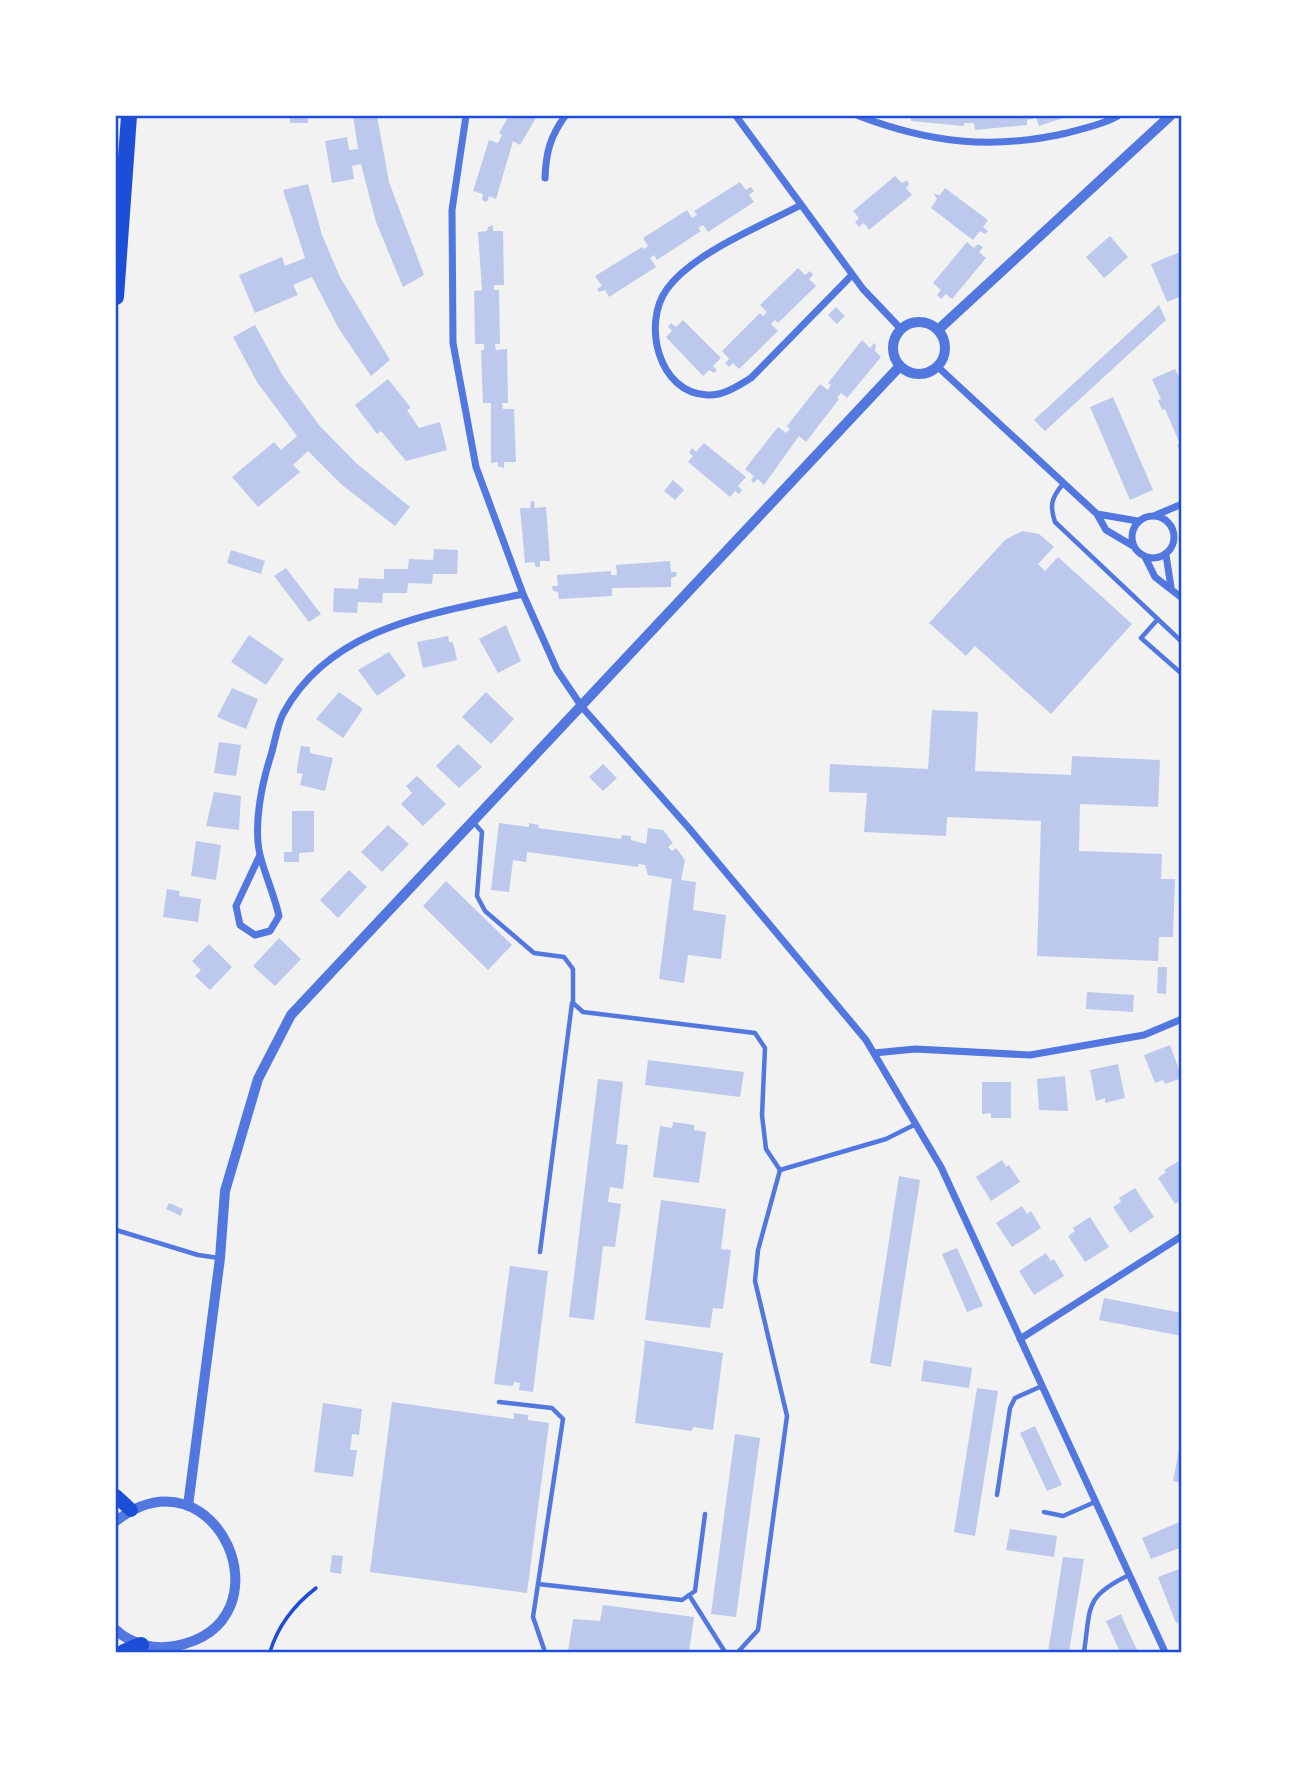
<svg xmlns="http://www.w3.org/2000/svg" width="1297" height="1768" viewBox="0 0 1297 1768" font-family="'Public Sans',sans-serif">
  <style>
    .building { fill: #bdc9ec }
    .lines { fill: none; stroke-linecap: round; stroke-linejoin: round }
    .path { stroke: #1d4ed8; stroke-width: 3.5 }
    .service { stroke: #5277de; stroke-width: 4.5 }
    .minor { stroke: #5277de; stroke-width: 7 }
    .tertiary { stroke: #5277de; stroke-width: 10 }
    .trunk { stroke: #1d4ed8; stroke-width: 14 }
    .motorway { stroke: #1d4ed8; stroke-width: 16 }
    .neatline { fill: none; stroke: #1d4ed8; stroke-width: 2.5 }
  </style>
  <rect width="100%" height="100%" fill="#f2f2f2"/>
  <path class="building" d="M 290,116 L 308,116 L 308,123 L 290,123 Z
    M 353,116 L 377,116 L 389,182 L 424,275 L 403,287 L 376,222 L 361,164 L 352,166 L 354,179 L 332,183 L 325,141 L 347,137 L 349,150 L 358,149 Z
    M 509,116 L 537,116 L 520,145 L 513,141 L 496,199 L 489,196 L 487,202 L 482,200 L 483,194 L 473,191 L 489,140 L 498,143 L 502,135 L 499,133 Z
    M 911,116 L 1069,116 L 1039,126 L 1036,118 L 1027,120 L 1027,125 L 975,130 L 974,123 L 964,123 L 964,126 L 911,121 Z
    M 895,176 L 902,183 L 907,180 L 909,184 L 906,188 L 912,195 L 869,230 L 864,223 L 859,227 L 855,222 L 859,218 L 853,211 Z
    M 740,182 L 746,190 L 751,187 L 754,191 L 749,195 L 754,202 L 708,232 L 703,225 L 698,228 L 701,231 L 657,260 L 654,255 L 650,258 L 656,267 L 609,297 L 605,290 L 599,292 L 597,289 L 602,286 L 595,276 L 642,247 L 644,249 L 648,246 L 643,238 L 687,210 L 692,218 L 697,215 L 694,211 Z
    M 308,184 L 322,235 L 340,277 L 390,360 L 371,376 L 339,329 L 312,277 L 293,285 L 298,295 L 255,313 L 239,275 L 282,257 L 285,266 L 305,258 L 283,190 Z
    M 945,188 L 988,220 L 983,227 L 988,231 L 985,234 L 980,231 L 973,240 L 931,208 L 937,199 L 934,194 L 940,195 Z
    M 493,225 L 493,231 L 503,231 L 504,285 L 494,285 L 494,290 L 499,290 L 500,344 L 495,344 L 496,350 L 507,349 L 508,403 L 502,403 L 503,409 L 514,409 L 516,462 L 504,462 L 504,468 L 498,466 L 498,462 L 491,463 L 491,403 L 483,403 L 481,350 L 484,350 L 484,344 L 475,344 L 474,291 L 482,290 L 478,232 L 487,231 L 488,227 Z
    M 1110,236 L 1128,257 L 1104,278 L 1086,257 Z
    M 967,242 L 974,248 L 978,244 L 983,247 L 979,252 L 986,258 L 952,299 L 946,294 L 941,299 L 937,295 L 941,290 L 933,283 Z
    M 1182,251 L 1182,296 L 1167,302 L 1151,264 Z
    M 798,268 L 805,275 L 810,271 L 813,275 L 809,279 L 816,286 L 778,323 L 775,320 L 771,324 L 778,331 L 739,369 L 733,363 L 729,367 L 725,363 L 729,359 L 722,351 L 760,313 L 763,316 L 767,312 L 760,305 Z
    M 1159,305 L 1166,320 L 1045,431 L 1034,420 Z
    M 836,307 L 845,316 L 837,324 L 828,315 Z
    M 683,320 L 721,358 L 713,366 L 717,370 L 714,373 L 709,370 L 703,376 L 666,337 L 672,331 L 668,327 L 671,323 L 676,327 Z
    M 255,325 L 283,376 L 319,425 L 356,463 L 410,507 L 395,526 L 342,485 L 308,451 L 293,465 L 300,472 L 258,507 L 232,477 L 274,442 L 281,450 L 297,436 L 257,382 L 233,337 Z
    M 862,340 L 870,348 L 874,343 L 876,345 L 875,351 L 881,357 L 847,398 L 841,393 L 837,398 L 839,399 L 806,442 L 799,436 L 764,485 L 758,479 L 753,483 L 751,480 L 754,476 L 745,469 L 778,427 L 786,433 L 790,429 L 787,426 L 820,384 L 828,390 L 831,385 L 828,383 Z
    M 1175,369 L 1182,384 L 1182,455 L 1177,445 L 1180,444 L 1165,409 L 1162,410 L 1158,400 L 1161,399 L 1152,379 Z
    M 388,379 L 411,408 L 407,410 L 419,428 L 440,422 L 447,450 L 406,461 L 381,431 L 377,434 L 355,405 Z
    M 1113,397 L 1153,490 L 1130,500 L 1090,407 Z
    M 704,443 L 746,477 L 738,486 L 742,490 L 739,494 L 735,491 L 730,497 L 688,462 L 693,456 L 689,453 L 692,448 L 696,452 Z
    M 673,480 L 684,490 L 675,500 L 664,491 Z
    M 531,501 L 534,501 L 535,508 L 546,507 L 550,561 L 540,561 L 540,567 L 536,567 L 534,562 L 525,563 L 520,508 L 530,508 Z
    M 1022,531 L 1039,534 L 1054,547 L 1038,564 L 1045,571 L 1058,557 L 1132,624 L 1051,714 L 975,646 L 966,656 L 929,623 L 1005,540 Z
    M 434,549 L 458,550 L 457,574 L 433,574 L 432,584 L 408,583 L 407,593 L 383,593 L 382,603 L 358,602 L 357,613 L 333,612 L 334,588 L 358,589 L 359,578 L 384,579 L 384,569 L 408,569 L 409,559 L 433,560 Z
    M 231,550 L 265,561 L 261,574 L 227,563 Z
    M 670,561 L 671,572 L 676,572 L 677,576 L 671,578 L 671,587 L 612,588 L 612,596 L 559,599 L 558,592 L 553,591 L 552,586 L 558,586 L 557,575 L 611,571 L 611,575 L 617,575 L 616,565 Z
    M 286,568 L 321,614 L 309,622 L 274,576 Z
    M 506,625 L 521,661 L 498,673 L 479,639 Z
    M 249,635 L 284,659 L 266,685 L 231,662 Z
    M 448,636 L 449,642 L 453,642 L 457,660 L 423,668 L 417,642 Z
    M 389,652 L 406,676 L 377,696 L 358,670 Z
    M 232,688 L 258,699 L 246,729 L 217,717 Z
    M 339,692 L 363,709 L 343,738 L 316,719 Z
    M 486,692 L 514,719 L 491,744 L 462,717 Z
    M 932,710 L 978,712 L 975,771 L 1071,775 L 1072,756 L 1160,760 L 1158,807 L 1080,804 L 1079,851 L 1162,854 L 1161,879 L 1175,879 L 1173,937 L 1159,937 L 1158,961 L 1037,956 L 1041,821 L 947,817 L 946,836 L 864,832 L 867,793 L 829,792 L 830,764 L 928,769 Z
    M 219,742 L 241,745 L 236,776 L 214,773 Z
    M 458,744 L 482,767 L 459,788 L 436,766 Z
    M 301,746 L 310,747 L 310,753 L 333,758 L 325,791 L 300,785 L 303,774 L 297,773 L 297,768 Z
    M 603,764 L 617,778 L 603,791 L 589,777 Z
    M 417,776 L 446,804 L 423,826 L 401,804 L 412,793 L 406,786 Z
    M 214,792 L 241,796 L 239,830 L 206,826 Z
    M 292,811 L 314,811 L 314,852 L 299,853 L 299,862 L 284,862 L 284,852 L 292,852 Z
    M 499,823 L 529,827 L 529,823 L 539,825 L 538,828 L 621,839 L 622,835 L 631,836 L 631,840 L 646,844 L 648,828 L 663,830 L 673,843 L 668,847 L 672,851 L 676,848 L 685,860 L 681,880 L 696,882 L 693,910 L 726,915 L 721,959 L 688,955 L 684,983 L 659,979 L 672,879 L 648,875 L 645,865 L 639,864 L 638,867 L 527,852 L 526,862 L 513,860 L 509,892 L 491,890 Z
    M 388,825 L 409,844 L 382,872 L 361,852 Z
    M 196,841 L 221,845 L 216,880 L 191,876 Z
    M 349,870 L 367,887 L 338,918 L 320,900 Z
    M 446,881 L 512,945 L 488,970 L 423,906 Z
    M 167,889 L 180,891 L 179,896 L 201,899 L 198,922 L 163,917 Z
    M 279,938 L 301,959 L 275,986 L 253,966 Z
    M 209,944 L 232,967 L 210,990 L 195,976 L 201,970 L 192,961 Z
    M 1158,967 L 1167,967 L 1166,994 L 1157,993 Z
    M 1087,992 L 1134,995 L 1133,1012 L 1086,1009 Z
    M 1170,1045 L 1182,1078 L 1165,1084 L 1163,1080 L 1155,1083 L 1144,1055 Z
    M 648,1060 L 744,1072 L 740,1097 L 645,1085 Z
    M 1118,1064 L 1125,1098 L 1105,1103 L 1105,1098 L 1096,1101 L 1090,1070 Z
    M 1065,1076 L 1068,1111 L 1039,1110 L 1037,1079 Z
    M 598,1079 L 623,1082 L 616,1144 L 628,1145 L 623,1189 L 610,1187 L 608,1202 L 621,1204 L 615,1247 L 603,1246 L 594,1320 L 569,1317 Z
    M 982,1082 L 1011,1082 L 1011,1118 L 991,1118 L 991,1113 L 982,1114 Z
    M 673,1122 L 694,1125 L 694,1130 L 706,1132 L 699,1183 L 653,1177 L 660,1126 L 672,1128 Z
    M 1182,1159 L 1182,1200 L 1175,1204 L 1158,1178 L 1166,1172 L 1164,1170 Z
    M 1002,1160 L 1006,1167 L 1009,1165 L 1020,1182 L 991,1201 L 976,1177 Z
    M 899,1176 L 920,1180 L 891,1367 L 870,1363 Z
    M 1135,1188 L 1154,1217 L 1130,1233 L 1113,1207 L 1121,1202 L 1119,1198 Z
    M 661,1200 L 726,1209 L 721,1249 L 731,1250 L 723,1309 L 713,1308 L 710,1328 L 645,1320 Z
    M 169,1203 L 183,1209 L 181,1216 L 166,1209 Z
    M 1022,1206 L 1027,1214 L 1031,1211 L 1041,1228 L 1012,1247 L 996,1223 Z
    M 1090,1217 L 1109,1247 L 1085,1262 L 1068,1236 L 1075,1231 L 1073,1228 Z
    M 957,1248 L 983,1306 L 967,1312 L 942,1254 Z
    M 1046,1253 L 1051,1261 L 1054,1259 L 1064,1276 L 1034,1295 L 1019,1271 Z
    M 510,1266 L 548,1271 L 533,1392 L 519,1390 L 520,1383 L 514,1382 L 513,1386 L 494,1384 Z
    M 1104,1298 L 1182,1313 L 1182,1336 L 1099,1320 Z
    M 643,1340 L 723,1353 L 713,1430 L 693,1427 L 692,1431 L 635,1423 L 645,1342 Z
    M 924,1360 L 972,1368 L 969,1388 L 921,1381 Z
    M 977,1388 L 998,1391 L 975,1536 L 954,1532 Z
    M 392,1402 L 514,1419 L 514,1413 L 528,1415 L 528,1420 L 549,1423 L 527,1593 L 370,1572 Z
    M 323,1403 L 362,1409 L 359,1435 L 352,1434 L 350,1450 L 357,1450 L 353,1477 L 314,1472 Z
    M 1035,1426 L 1062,1485 L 1047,1491 L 1020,1433 Z
    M 735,1434 L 760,1438 L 736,1617 L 711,1614 Z
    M 1180,1445 L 1182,1445 L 1182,1483 L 1173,1481 Z
    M 1182,1521 L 1182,1547 L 1151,1559 L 1142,1538 Z
    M 1010,1529 L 1057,1536 L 1054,1557 L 1006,1550 Z
    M 332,1555 L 343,1556 L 341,1574 L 330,1572 Z
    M 1063,1557 L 1084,1559 L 1069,1652 L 1048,1652 Z
    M 1182,1568 L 1182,1621 L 1176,1623 L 1158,1577 Z
    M 603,1605 L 694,1617 L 689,1652 L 568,1652 L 573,1619 L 600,1621 Z
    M 1121,1614 L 1124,1622 L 1138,1652 L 1120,1652 L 1106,1621 Z"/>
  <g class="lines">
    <path class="path" d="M 270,1652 C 278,1625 294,1605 316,1588"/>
    <path class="service" d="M 1063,484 C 1052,497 1049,505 1055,522 L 1182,642
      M 1158,619 L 1141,638 L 1182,674
      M 474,823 L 482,832 L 477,896 L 485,911 L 534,953 L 564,957 L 573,969 L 573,1003 L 583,1012 L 755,1033 L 765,1048 L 762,1115 L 766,1149 L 780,1170
      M 116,1230 L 198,1255 L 219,1258
      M 540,1252 L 572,1003
      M 499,1402 L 552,1408 L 563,1419 L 533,1617 L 545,1652
      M 997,1495 L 1010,1408 L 1015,1398 L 1042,1386
      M 1044,1512 L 1063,1516 L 1095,1502
      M 538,1584 L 682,1600 L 695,1591 L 705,1514
      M 689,1595 L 725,1652
      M 738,1652 L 758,1630 L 787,1416 L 755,1281 L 758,1250 L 780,1170 L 886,1139 L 916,1124
      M 1084,1652 C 1091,1606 1084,1597 1129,1575"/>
    <path class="minor" d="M 466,116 L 452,210 L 453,343 L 476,467 L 523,594 L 557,670 L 582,707 L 688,827 L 866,1040 L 941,1167 L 1165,1652
      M 736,116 L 863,289 L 901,329
      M 859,116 C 930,143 992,150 1067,133 C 1085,128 1102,125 1118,116
      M 545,178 C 546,152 550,137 565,116
      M 799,206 C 761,226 693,253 667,289 C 642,323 658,393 707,395 C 723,396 738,386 751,378 L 852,275
      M 938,367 L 1097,514 L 1106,530 L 1133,546
      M 1097,514 L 1138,521
      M 1156,515 L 1182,504
      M1132 537a21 21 0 1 1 42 0a21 21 0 1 1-42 0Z
      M 1166,555 L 1171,587
      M 1145,557 L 1155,577 L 1182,598
      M 260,855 L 236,906 L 240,925 L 255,935 L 270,931 L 279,916 C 274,894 265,875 260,855 C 253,825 262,783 271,755 C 275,742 277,726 283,714 C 330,626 435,613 523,594
      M 874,1053 L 915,1049 L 1030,1055 L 1144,1035 L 1182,1019
      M 1020,1339 L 1182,1236"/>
    <path class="tertiary" d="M893 348a26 26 0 1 1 52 0a26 26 0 1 1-52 0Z
      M 938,330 L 1170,116
      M 188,1506 L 220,1258 L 225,1191 L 258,1079 L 291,1015 L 900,366
      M 116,1521 C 217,1443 294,1624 175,1646 C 154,1650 131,1644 116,1630"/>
    <path class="trunk" d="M 116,1496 L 131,1510"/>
    <path class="motorway" d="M 116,297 L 129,116
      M 124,1652 L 141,1645"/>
  </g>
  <rect width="1297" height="1768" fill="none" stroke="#ffffff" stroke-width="234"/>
  <rect x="117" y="117" width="1063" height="1534" class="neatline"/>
</svg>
